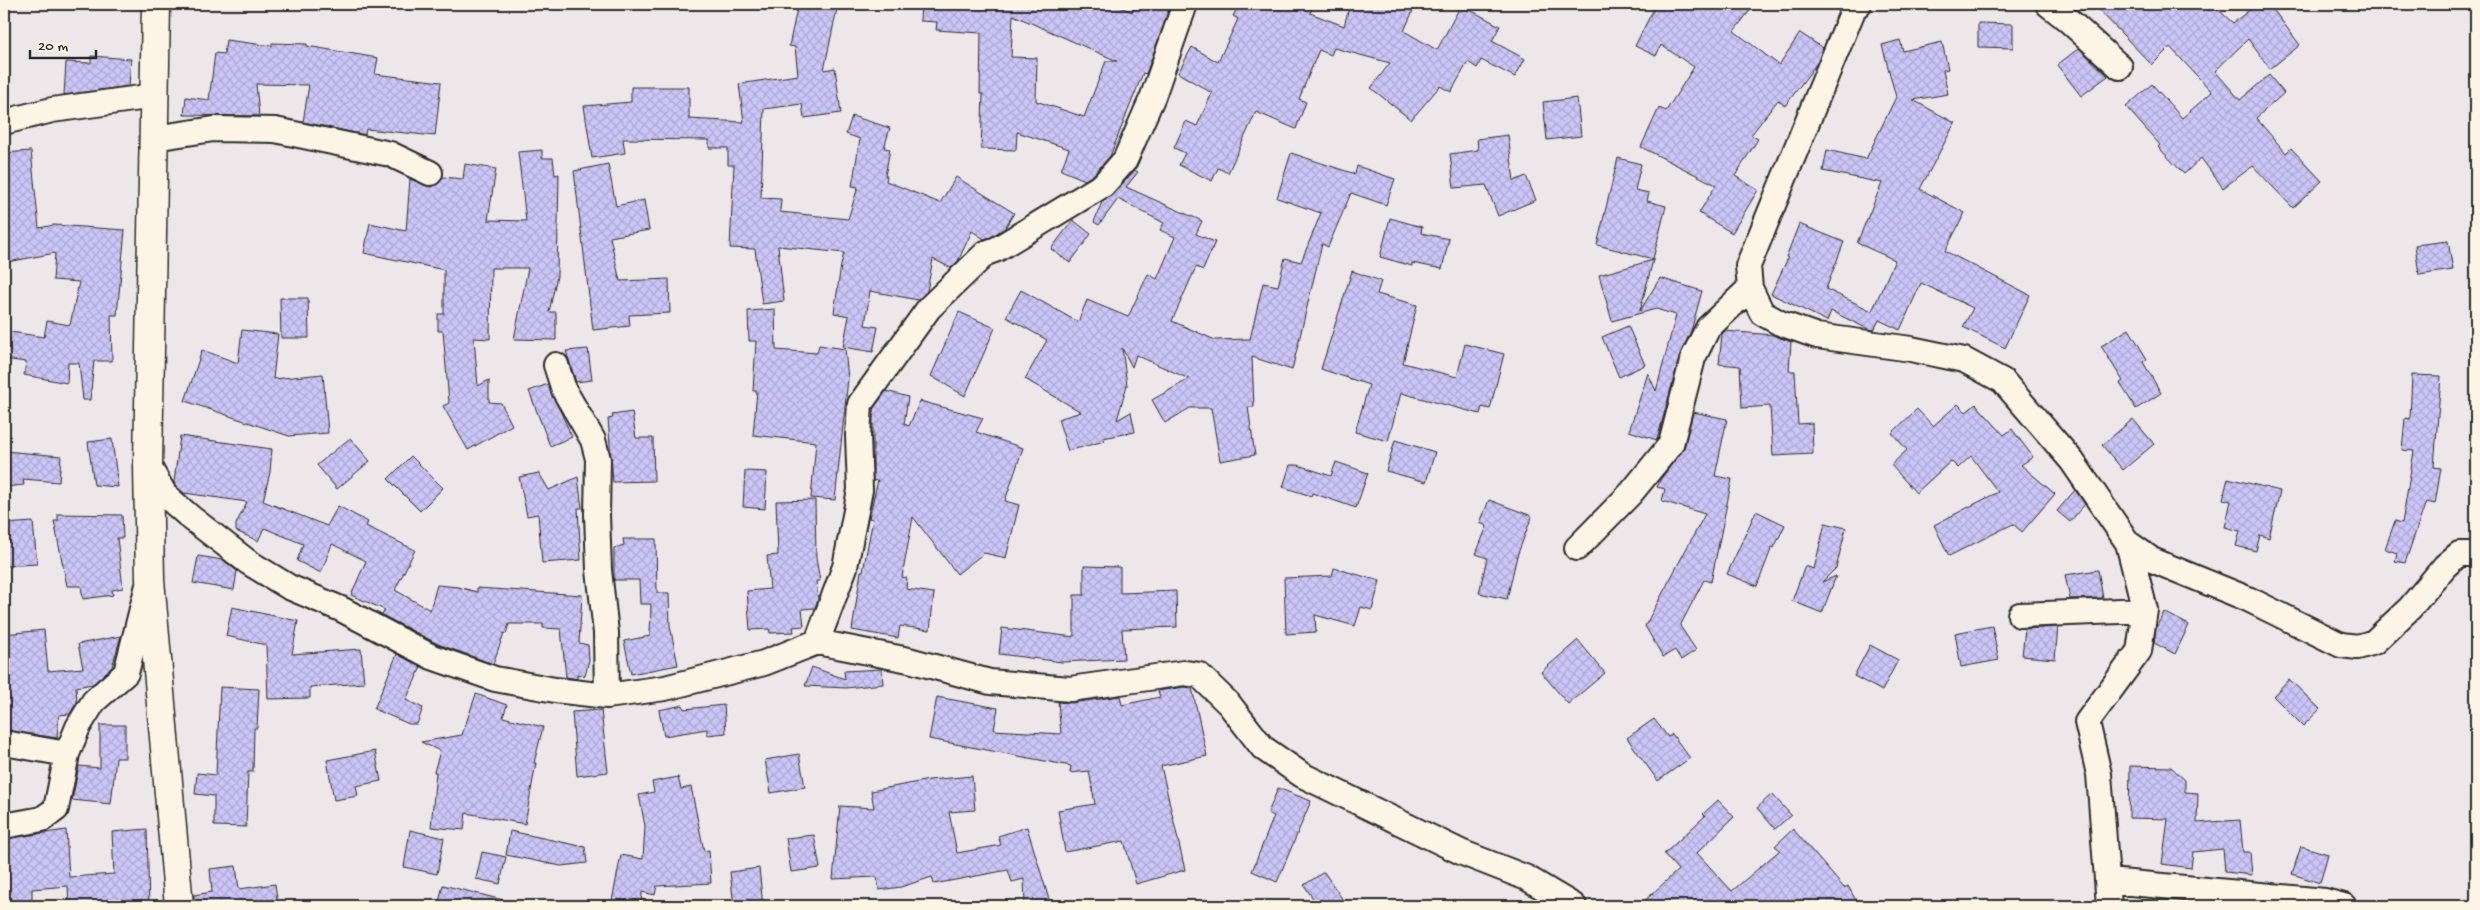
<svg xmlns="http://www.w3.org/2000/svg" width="2480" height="910" viewBox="0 0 2480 910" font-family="'Gochi Hand',sans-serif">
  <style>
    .building { fill: url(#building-cross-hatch); stroke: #2b2b2b; fill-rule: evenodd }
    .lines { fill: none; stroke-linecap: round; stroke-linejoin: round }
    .minor-casing { stroke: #2b2b2b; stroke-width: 28 }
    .major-casing { stroke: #2b2b2b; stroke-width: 31 }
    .minor { stroke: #fcf5e5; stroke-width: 24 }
    .major { stroke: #fcf5e5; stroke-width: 28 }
  </style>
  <defs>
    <pattern id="building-cross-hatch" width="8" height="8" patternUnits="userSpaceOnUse" patternTransform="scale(1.25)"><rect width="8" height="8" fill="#ccc5f7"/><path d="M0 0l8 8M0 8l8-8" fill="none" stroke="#afa9d4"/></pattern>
  </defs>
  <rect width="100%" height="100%" fill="#eee7ea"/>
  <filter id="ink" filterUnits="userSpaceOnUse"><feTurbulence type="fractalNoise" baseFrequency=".02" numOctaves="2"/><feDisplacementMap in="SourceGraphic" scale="10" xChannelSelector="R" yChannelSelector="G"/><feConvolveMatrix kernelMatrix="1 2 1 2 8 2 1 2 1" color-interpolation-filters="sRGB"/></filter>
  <g filter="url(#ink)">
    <path class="building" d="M 798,4 L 838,4 L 824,70 L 835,68 L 841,113 L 804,118 L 802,104 L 764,109 L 761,198 L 781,199 L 780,212 L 848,219 L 858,187 L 852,186 L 860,139 L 846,134 L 852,116 L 890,128 L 884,148 L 890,149 L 885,176 L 887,176 L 886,181 L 940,203 L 956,177 L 1014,213 L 1005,228 L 991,237 L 984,239 L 972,231 L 958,261 L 951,268 L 933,259 L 927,291 L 918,300 L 870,291 L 865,325 L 878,327 L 873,352 L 843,347 L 849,316 L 834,313 L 841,265 L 844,253 L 778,246 L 784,301 L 762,304 L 755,249 L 730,248 L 734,165 L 728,165 L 728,148 L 709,148 L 709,140 L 623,139 L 625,153 L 592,158 L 584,106 L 631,102 L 631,87 L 689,87 L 689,119 L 744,122 L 739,84 L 798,75 L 795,47 L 789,46 Z
      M 921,4 L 980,6 L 981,4 L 1114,4 L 1132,12 L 1136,4 L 1171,4 L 1146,74 L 1143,73 L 1110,156 L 1094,174 L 1085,180 L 1061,170 L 1069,149 L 1017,132 L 1016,150 L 981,149 L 983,94 L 980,94 L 981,33 L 936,30 L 937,22 L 920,21 ZM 1013,15 L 1117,61 L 1106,61 L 1084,117 L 1036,101 L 1037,58 L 1011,57 Z
      M 1239,4 L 1314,4 L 1310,13 L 1344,26 L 1350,4 L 1416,4 L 1404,31 L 1437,50 L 1461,5 L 1500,26 L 1492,41 L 1525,59 L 1515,77 L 1481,60 L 1477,68 L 1468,62 L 1451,92 L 1440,86 L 1411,120 L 1371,88 L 1390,63 L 1334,48 L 1331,55 L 1319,50 L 1299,99 L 1306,102 L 1296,129 L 1256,112 L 1228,173 L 1218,168 L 1212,181 L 1179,165 L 1185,153 L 1174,148 L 1186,121 L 1197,126 L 1212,93 L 1178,73 L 1192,47 L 1218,62 L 1238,19 L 1233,16 Z
      M 1656,4 L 1755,4 L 1734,31 L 1779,65 L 1800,33 L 1823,48 L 1817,63 L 1785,106 L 1778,100 L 1751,135 L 1758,139 L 1735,176 L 1758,190 L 1732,233 L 1699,213 L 1716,185 L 1641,147 L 1659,108 L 1666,111 L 1694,67 L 1661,45 L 1656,56 L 1635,46 Z
      M 2093,4 L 2212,4 L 2233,23 L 2257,4 L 2269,4 L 2300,45 L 2270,69 L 2248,39 L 2215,71 L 2240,100 L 2269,75 L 2284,93 L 2256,118 L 2286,153 L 2291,148 L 2322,181 L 2293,208 L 2253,166 L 2223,188 L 2201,158 L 2184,174 L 2158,147 L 2160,145 L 2126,107 L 2152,84 L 2182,118 L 2212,92 L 2170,47 L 2152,65 Z
      M 1978,23 L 2013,24 L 2013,48 L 1978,47 Z
      M 226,40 L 272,46 L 272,43 L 307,44 L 307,46 L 378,58 L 375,74 L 441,82 L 435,136 L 366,129 L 365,135 L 303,122 L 309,85 L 256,84 L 259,116 L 184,115 L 186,97 L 209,100 L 215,53 L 224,54 Z
      M 1900,40 L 1903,51 L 1942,42 L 1948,69 L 1943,70 L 1948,94 L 1913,100 L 1955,123 L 1920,189 L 1965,213 L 1945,251 L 2030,295 L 2005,348 L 1963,327 L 1973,308 L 1921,283 L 1900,330 L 1879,320 L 1874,330 L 1868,329 L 1831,311 L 1827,321 L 1771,294 L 1788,258 L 1786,257 L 1799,224 L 1844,242 L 1826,289 L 1872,311 L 1895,260 L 1857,243 L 1882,183 L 1823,171 L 1827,150 L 1866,159 L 1896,97 L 1882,45 Z
      M 2079,48 L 2108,76 L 2081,96 L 2057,65 Z
      M 91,56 L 131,59 L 129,86 L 64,95 L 66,62 L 91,63 Z
      M 1577,98 L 1581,136 L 1547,140 L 1543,102 Z
      M 1508,135 L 1514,181 L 1526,176 L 1536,200 L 1498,216 L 1486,185 L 1454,188 L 1450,154 L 1478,150 L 1477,139 Z
      M 542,150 L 542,158 L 553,158 L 555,175 L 559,174 L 557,276 L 549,312 L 556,312 L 556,340 L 514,339 L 528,268 L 491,268 L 490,339 L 474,338 L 478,386 L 489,380 L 489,402 L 501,403 L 512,425 L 468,450 L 443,406 L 449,403 L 443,331 L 438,331 L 438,314 L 444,314 L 444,270 L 364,253 L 370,223 L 406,231 L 410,179 L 431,187 L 438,184 L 443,177 L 463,179 L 465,164 L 496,169 L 488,220 L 526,221 L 518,152 Z
      M 31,151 L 39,228 L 54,225 L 125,230 L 117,315 L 111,315 L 112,361 L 94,361 L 90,400 L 83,400 L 79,363 L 68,363 L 67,383 L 24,375 L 26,362 L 4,359 L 4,331 L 44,337 L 47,321 L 70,325 L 79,282 L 53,280 L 55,253 L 8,262 L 4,242 L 4,153 Z
      M 1291,153 L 1355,174 L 1357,166 L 1395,179 L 1386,205 L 1351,193 L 1328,247 L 1322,244 L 1292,370 L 1252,357 L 1254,407 L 1248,407 L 1255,455 L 1220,461 L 1211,408 L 1190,408 L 1165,423 L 1152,400 L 1189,379 L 1136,355 L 1132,367 L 1122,348 L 1127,385 L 1117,420 L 1131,412 L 1135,432 L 1103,438 L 1104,441 L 1068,451 L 1058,419 L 1081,412 L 1025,379 L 1047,340 L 1006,317 L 1021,290 L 1078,322 L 1087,300 L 1128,317 L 1148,274 L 1157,279 L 1175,237 L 1160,230 L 1164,223 L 1118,199 L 1099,225 L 1094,222 L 1102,202 L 1113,194 L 1135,170 L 1138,172 L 1126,187 L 1202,221 L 1196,234 L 1215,242 L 1203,270 L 1196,267 L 1172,321 L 1215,340 L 1250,339 L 1263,283 L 1278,286 L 1285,258 L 1301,262 L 1321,213 L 1277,198 Z
      M 1618,158 L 1641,164 L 1635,190 L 1649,193 L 1647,201 L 1666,206 L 1653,259 L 1597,245 Z
      M 608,164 L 616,206 L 644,200 L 649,230 L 610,237 L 620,281 L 669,279 L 670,313 L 629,315 L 630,326 L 593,330 L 574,171 Z
      M 1390,218 L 1422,227 L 1421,233 L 1449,239 L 1442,269 L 1412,263 L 1412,266 L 1380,257 Z
      M 1073,220 L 1091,234 L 1070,263 L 1051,249 Z
      M 2448,241 L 2453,270 L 2419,275 L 2415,245 Z
      M 1653,260 L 1640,311 L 1660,278 L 1702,291 L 1691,331 L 1680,355 L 1657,440 L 1629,431 L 1648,373 L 1656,391 L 1676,315 L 1656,309 L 1612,321 L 1599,275 Z
      M 1352,271 L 1381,281 L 1377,294 L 1417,305 L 1403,363 L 1457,377 L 1465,344 L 1504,354 L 1490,409 L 1482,407 L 1480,414 L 1401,393 L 1388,441 L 1355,432 L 1369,385 L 1321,369 Z
      M 280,298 L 308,298 L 309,338 L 281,338 Z
      M 775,309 L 776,350 L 817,353 L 819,345 L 845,349 L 848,379 L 835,500 L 811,498 L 816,442 L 753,435 L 757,391 L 753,391 L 756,341 L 749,341 L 748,311 Z
      M 959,312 L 995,328 L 965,396 L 931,376 Z
      M 1628,326 L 1645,365 L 1619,377 L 1602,337 Z
      M 2129,329 L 2147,359 L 2143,362 L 2161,393 L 2136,409 L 2120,383 L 2123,381 L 2101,346 Z
      M 242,330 L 278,334 L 273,379 L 323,374 L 328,433 L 289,436 L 185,401 L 202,350 L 238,363 Z
      M 1725,331 L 1773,335 L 1791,342 L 1789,371 L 1795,371 L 1798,424 L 1812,423 L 1813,454 L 1773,456 L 1770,406 L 1742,408 L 1740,366 L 1719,364 L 1722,334 Z
      M 588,349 L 592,380 L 576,382 L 566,351 Z
      M 2412,375 L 2441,376 L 2434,467 L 2441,468 L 2435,504 L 2426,502 L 2405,563 L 2395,561 L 2397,553 L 2385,549 L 2395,521 L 2402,523 L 2414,451 L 2402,450 L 2405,418 L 2410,419 Z
      M 548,384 L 572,437 L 550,446 L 529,391 Z
      M 886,391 L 908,397 L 904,424 L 909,426 L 920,401 L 983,418 L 976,432 L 1023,448 L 1005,501 L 1019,505 L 1006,558 L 984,553 L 957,574 L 913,517 L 902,577 L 907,578 L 906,589 L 934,593 L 930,630 L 900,626 L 898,638 L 852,630 L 861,571 L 863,571 L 873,519 L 869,518 L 878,480 L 873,481 L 873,409 Z
      M 1958,404 L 1966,412 L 1976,404 L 2004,435 L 2012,429 L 2033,457 L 2021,465 L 2055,494 L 2022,532 L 2013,524 L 1949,556 L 1934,525 L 1998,492 L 1971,456 L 1958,468 L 1951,461 L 1916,493 L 1891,465 L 1907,450 L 1892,433 L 1917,409 L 1933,426 Z
      M 632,412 L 636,438 L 653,438 L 654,481 L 613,482 L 608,419 L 613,418 L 612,415 Z
      M 1693,412 L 1727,419 L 1715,476 L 1732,479 L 1711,582 L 1704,580 L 1680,626 L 1696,650 L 1681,660 L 1675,650 L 1663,657 L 1645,626 L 1705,514 L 1662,501 L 1665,489 L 1657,487 L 1660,480 L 1684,448 Z
      M 2133,419 L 2154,444 L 2123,470 L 2102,445 Z
      M 180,436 L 272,449 L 270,472 L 263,501 L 327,526 L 338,506 L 368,522 L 366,526 L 415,550 L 395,590 L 430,610 L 437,585 L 458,587 L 477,592 L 477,588 L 582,595 L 579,643 L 588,645 L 589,660 L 585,676 L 577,674 L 577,679 L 566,677 L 561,629 L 543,628 L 543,624 L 509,624 L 506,634 L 504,633 L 493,664 L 438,644 L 382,615 L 385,610 L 351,595 L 366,561 L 332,544 L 321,573 L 297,561 L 303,544 L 264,528 L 258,541 L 236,531 L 236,524 L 247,502 L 184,493 L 176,486 L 174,482 Z
      M 350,438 L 370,461 L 337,489 L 317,465 Z
      M 112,439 L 118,487 L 94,485 L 88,442 Z
      M 1395,440 L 1435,452 L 1426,482 L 1386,471 Z
      M 4,451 L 61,456 L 59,482 L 23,479 L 24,485 L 4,487 Z
      M 411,456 L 443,488 L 420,511 L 388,479 Z
      M 1336,462 L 1368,473 L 1356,508 L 1312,493 L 1311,496 L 1283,487 L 1290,465 L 1298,465 L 1331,476 Z
      M 745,471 L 767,472 L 765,509 L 743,507 Z
      M 539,473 L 549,490 L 578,477 L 582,508 L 578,508 L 581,560 L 542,563 L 538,514 L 527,516 L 519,477 Z
      M 2228,478 L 2280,491 L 2269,538 L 2260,535 L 2256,551 L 2236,546 L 2240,531 L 2225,527 L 2231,501 L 2223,499 Z
      M 2075,490 L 2085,504 L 2070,522 L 2057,511 Z
      M 815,500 L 816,558 L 820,581 L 816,581 L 818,600 L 815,608 L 802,609 L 804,626 L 793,627 L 794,632 L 770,633 L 769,629 L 750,630 L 747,591 L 770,589 L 767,556 L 778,555 L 776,501 Z
      M 1489,500 L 1532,516 L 1517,556 L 1507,599 L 1479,593 L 1487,558 L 1476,554 L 1487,526 L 1480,523 Z
      M 1756,511 L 1785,525 L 1774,548 L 1772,547 L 1757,586 L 1727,574 Z
      M 58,514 L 122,515 L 123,538 L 117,538 L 123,588 L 112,590 L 113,595 L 83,599 L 81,586 L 67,586 L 54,521 L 58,521 Z
      M 33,522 L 37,564 L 4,566 L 4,524 Z
      M 1825,523 L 1846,528 L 1836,568 L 1822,582 L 1836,576 L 1822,613 L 1792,601 L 1805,566 L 1814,569 Z
      M 623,539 L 656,539 L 657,593 L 669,593 L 670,626 L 678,665 L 631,674 L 624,641 L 650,636 L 651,604 L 640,604 L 639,580 L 614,580 L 614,548 L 624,545 Z
      M 198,556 L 223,560 L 237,571 L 234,590 L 193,583 Z
      M 1084,566 L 1120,567 L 1120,593 L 1176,591 L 1177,627 L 1122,629 L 1124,659 L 1062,662 L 999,654 L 1002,628 L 1074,637 L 1074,595 L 1084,595 Z
      M 1334,568 L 1380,581 L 1372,610 L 1361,607 L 1355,626 L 1315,615 L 1316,632 L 1286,634 L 1284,578 L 1332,576 Z
      M 2098,570 L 2103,598 L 2070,599 L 2065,575 Z
      M 232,607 L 298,621 L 292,654 L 361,649 L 364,683 L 310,687 L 310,698 L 268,699 L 266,645 L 226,636 Z
      M 2164,612 L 2189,625 L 2175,654 L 2154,643 L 2156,628 Z
      M 1992,626 L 1999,660 L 1961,667 L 1955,633 Z
      M 2058,627 L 2055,659 L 2022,656 L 2025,629 Z
      M 44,630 L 48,671 L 83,668 L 78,644 L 121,636 L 112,667 L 93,684 L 76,687 L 77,702 L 70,714 L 59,715 L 57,738 L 4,730 L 4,634 Z
      M 1578,640 L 1605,673 L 1568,704 L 1541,672 Z
      M 1870,645 L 1898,660 L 1882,691 L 1854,676 Z
      M 397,654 L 421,667 L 406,700 L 423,708 L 417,724 L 409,724 L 374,709 Z
      M 812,667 L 845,679 L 844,671 L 882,669 L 883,684 L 846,688 L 805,686 Z
      M 2289,679 L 2320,709 L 2303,726 L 2273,696 Z
      M 220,687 L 259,689 L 257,728 L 254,728 L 253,772 L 248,772 L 246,827 L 214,826 L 214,796 L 195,794 L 197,773 L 216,775 Z
      M 1184,687 L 1192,688 L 1207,756 L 1161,766 L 1185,870 L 1136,884 L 1124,841 L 1065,852 L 1058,810 L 1095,804 L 1089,771 L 1070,773 L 1071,766 L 929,739 L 937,697 L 998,708 L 994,730 L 1061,734 L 1058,702 L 1072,703 L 1120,696 L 1122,705 L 1160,697 L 1158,691 Z
      M 476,694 L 507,705 L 503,717 L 543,727 L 534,763 L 536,763 L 525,824 L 466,813 L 464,830 L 431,827 L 436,772 L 434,772 L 440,751 L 421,742 L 462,735 Z
      M 683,705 L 684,709 L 724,705 L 726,733 L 707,735 L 707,729 L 664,736 L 659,710 Z
      M 601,710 L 608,772 L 577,776 L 572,712 Z
      M 1654,719 L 1668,737 L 1672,734 L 1690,758 L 1658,781 L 1627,738 Z
      M 100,725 L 125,725 L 125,758 L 116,758 L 111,804 L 72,800 L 79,766 L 100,768 Z
      M 375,751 L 381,781 L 356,786 L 358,796 L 334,800 L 327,760 Z
      M 799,754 L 805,787 L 771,793 L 765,760 Z
      M 2130,766 L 2171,767 L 2185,780 L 2185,792 L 2198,793 L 2197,823 L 2240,820 L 2243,852 L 2250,852 L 2252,875 L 2225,872 L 2223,849 L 2193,852 L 2191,868 L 2162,864 L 2168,819 L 2129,818 Z
      M 972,776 L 975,810 L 949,812 L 957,853 L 1001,845 L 998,836 L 1027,827 L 1051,906 L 1025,906 L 1024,879 L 1012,882 L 1008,870 L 934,884 L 932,877 L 901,887 L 879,890 L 877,877 L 833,879 L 840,806 L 874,808 L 871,791 L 929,780 Z
      M 678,777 L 681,789 L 691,787 L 704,851 L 709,850 L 711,883 L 657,886 L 655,895 L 642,892 L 641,906 L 611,906 L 621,855 L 643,859 L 645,826 L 639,795 L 654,792 L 652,782 Z
      M 1278,788 L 1311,801 L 1277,882 L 1252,871 L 1274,816 L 1268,813 Z
      M 1772,794 L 1791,815 L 1775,829 L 1757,808 Z
      M 1718,800 L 1734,817 L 1697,853 L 1732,891 L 1780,850 L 1775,846 L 1793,829 L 1844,888 L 1848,886 L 1859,906 L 1639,906 L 1678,870 L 1664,854 L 1705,816 L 1703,814 Z
      M 147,829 L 149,906 L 69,906 L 68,886 L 32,889 L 32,906 L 8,906 L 4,839 L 66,830 L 69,877 L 114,874 L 112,832 Z
      M 410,830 L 444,838 L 437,874 L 404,867 Z
      M 510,831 L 585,847 L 587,863 L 561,866 L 506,855 Z
      M 814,835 L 820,868 L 791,872 L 786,838 Z
      M 2301,846 L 2328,854 L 2320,883 L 2292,874 Z
      M 482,852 L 506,857 L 500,884 L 476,879 Z
      M 236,866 L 239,889 L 275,884 L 278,906 L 194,906 L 194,895 L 212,892 L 210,869 Z
      M 759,868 L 763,906 L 734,906 L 730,872 Z
      M 1324,872 L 1347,906 L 1318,906 L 1304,885 Z
      M 443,885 L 503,900 L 502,906 L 438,906 Z"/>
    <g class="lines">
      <defs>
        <path id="minor" d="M 1859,4 L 1854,8 L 1748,266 L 1750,288 L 1762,313 L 1780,323 L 1817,336 L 1911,349 L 1964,360 L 2003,381 L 2072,461 L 2128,543 L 2152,560 L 2248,599 L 2341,645 L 2358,647 L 2374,642 L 2410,608 L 2445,566 L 2459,554 L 2476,554
          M 2048,4 L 2067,19 L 2120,67
          M 4,122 L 52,110 L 155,96
          M 154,138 L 214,129 L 275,130 L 390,154 L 430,173
          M 556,365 L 564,390 L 593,440 L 598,459 L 597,515 L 599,570 L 606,633 L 607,696
          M 148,465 L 165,495 L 190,517 L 248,562 L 289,587 L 341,609 L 432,657 L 495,679 L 555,690 L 607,696 L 665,688 L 764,663 L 817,642 L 909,660 L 990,682 L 1070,689 L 1184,673 L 1199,675 L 1229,704 L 1263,748 L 1302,775 L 1463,853 L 1527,878 L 1574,906
          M 1577,548 L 1631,493 L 1671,444 L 1693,358 L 1708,328 L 1750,288
          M 2020,615 L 2145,610
          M 817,642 L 845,567 L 860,490 L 858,435 L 860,404 L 929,308 L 986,253 L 997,249 L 1103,185 L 1125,160 L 1153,96 L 1185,4
          M 4,743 L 67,754
          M 4,826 L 42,819 L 56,809 L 67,754 L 78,727 L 94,701 L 126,673 L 147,589
          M 2109,881 L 2325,901 L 2344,906
          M 2109,906 L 2099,774 L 2087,722 L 2139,651 L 2145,610 L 2128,543"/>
        <path id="major" d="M 156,4 L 148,465 L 150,580 L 179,906"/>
      </defs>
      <use href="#minor" class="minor-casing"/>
      <use href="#major" class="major-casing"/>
      <use href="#minor" class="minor"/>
      <use href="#major" class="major"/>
    </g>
  </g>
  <rect width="2480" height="910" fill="none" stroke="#fcf5e5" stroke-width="20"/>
  <rect x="10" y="10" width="2460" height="890" fill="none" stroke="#2b2b2b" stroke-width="2" filter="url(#ink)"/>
  <path d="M30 50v8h66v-8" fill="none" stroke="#2b2b2b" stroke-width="2.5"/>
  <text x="38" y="50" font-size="15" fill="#2b2b2b" stroke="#fcf5e5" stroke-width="4" paint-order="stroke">20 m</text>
</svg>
